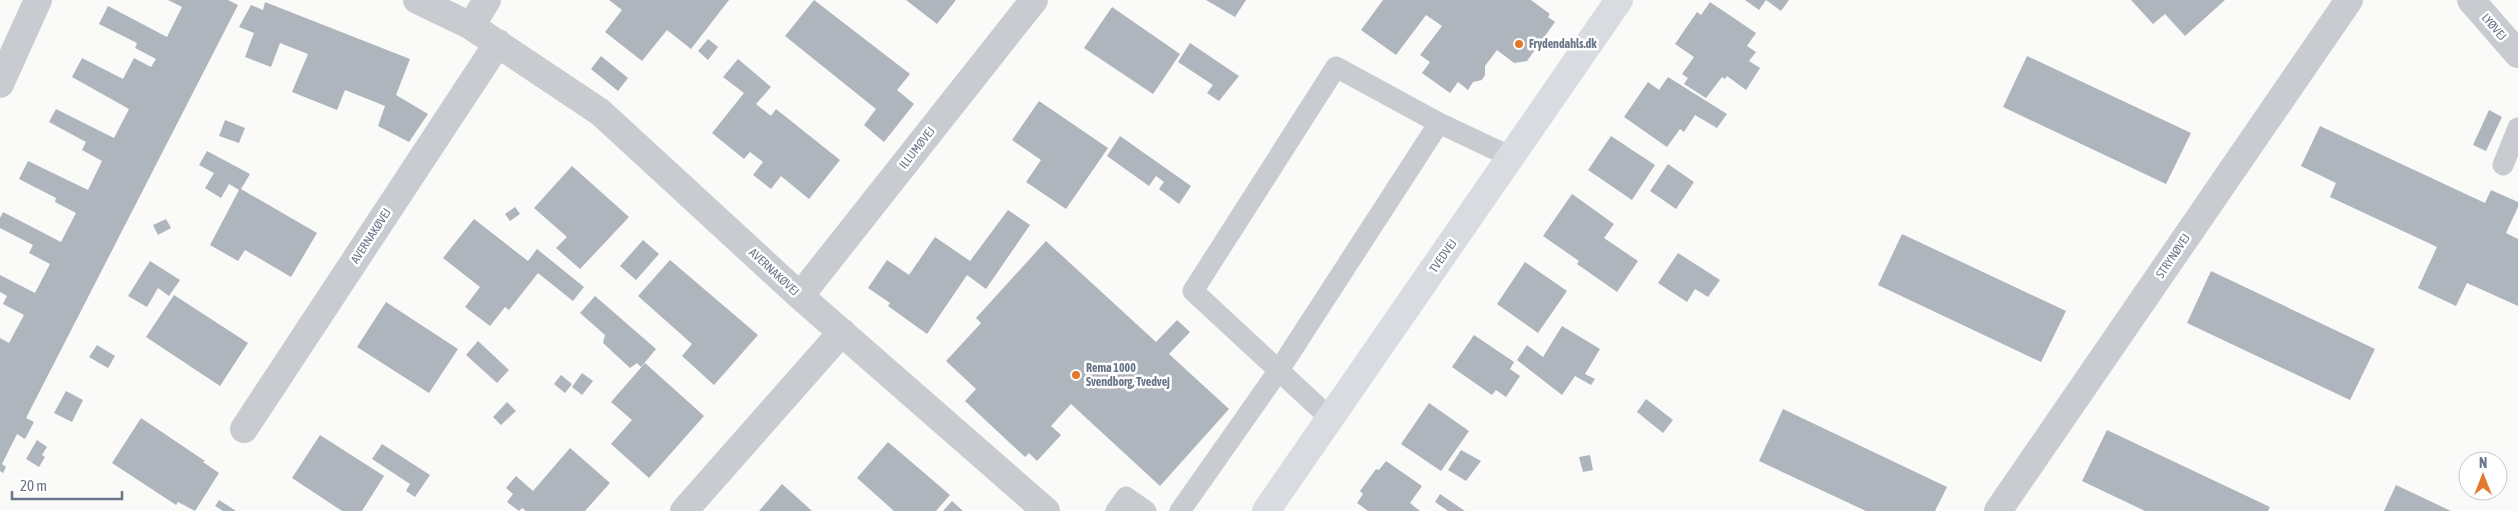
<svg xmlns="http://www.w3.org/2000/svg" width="2518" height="511" viewBox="0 0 2518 511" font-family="'Asap Condensed',sans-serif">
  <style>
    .building { fill: #afb5bd }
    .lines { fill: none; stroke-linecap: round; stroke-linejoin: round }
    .lane { stroke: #c8cbcf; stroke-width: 21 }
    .street { stroke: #c8cbcf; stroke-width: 28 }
    .secondary { stroke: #d8dbe0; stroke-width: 28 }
    .poi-dot { fill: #e4782d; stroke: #fff; stroke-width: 2 }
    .labels { text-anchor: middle; stroke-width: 5; stroke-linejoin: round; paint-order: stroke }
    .street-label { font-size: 12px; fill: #697589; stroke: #fff }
    .poi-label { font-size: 12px; font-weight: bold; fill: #697589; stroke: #fff; text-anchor: start }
  </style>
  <rect width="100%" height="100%" fill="#fafaf8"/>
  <path class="building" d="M 168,0 L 228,0 L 238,5 L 26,418 L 34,422 L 25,439 L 17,434 L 2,464 L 6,467 L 3,473 L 0,471 L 0,338 L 9,343 L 24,315 L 3,304 L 7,296 L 0,292 L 0,275 L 35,293 L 50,264 L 29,253 L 33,245 L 0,228 L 0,218 L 3,212 L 61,242 L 76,213 L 55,202 L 56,198 L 19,179 L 28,161 L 88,190 L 102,161 L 82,150 L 86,142 L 49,122 L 56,109 L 114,138 L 129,109 L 72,77 L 82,58 L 123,79 L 134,58 L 151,67 L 156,59 L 135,48 L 137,43 L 99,24 L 108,6 L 167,37 L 182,7 Z
    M 609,0 L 729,0 L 691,49 L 667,30 L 642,61 L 605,32 L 622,10 Z
    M 814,0 L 910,74 L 897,90 L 914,104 L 884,142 L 864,125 L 876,109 L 785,36 Z
    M 906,0 L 956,0 L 937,24 Z
    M 1206,0 L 1246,0 L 1235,17 Z
    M 1383,0 L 1531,0 L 1550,14 L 1548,17 L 1555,22 L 1527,61 L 1514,63 L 1497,50 L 1485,66 L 1485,75 L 1482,80 L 1473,82 L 1468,90 L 1458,82 L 1450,93 L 1422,73 L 1430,62 L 1420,55 L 1442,26 L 1426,15 L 1396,55 L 1361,30 Z
    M 1745,0 L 1789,0 L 1781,11 L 1766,0 L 1759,10 Z
    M 2131,0 L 2225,0 L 2185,36 L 2165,14 L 2153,24 Z
    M 265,2 L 410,59 L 396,95 L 428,114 L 409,142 L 378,126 L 385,106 L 345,90 L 337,110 L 292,92 L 308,54 L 280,43 L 271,67 L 245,57 L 254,33 L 239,27 L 251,5 L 263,10 Z
    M 1710,2 L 1756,33 L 1747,46 L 1756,52 L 1749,61 L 1760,68 L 1746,90 L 1727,76 L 1725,79 L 1722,77 L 1706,98 L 1684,84 L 1688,78 L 1682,74 L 1694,57 L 1675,44 L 1697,12 L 1701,15 Z
    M 1112,7 L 1180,54 L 1153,94 L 1084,48 Z
    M 708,39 L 718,47 L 708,60 L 698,51 Z
    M 1190,43 L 1239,76 L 1219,101 L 1207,93 L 1213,85 L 1178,62 Z
    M 601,56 L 628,78 L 618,91 L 591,69 Z
    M 2027,56 L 2191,133 L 2166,184 L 2003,107 Z
    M 738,59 L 771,87 L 756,104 L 771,116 L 776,109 L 840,160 L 809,199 L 781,176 L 771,189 L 753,175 L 763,162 L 750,152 L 744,159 L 712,133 L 744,93 L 723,77 Z
    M 1668,77 L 1727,114 L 1717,128 L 1695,115 L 1684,132 L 1680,129 L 1667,147 L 1624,117 L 1648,82 L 1659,90 Z
    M 1039,101 L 1108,148 L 1066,209 L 1026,182 L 1041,160 L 1012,140 Z
    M 2489,110 L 2502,117 L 2486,151 L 2473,145 Z
    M 225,120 L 245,128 L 239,143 L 219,136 Z
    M 2320,126 L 2485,203 L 2491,190 L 2518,202 L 2518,207 L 2506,233 L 2518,239 L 2518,306 L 2467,283 L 2456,306 L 2418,288 L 2437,247 L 2330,197 L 2336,183 L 2301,166 Z
    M 1120,136 L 1191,186 L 1179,204 L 1159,189 L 1164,182 L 1156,176 L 1149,186 L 1107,156 Z
    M 1611,136 L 1655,165 L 1632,200 L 1588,170 Z
    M 207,151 L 250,174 L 241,189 L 317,233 L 291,277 L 245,250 L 238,261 L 210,245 L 239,190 L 229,184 L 221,198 L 205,188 L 214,173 L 199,165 Z
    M 1668,164 L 1694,182 L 1676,209 L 1650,191 Z
    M 572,166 L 629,217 L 580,269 L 556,248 L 567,237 L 534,208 Z
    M 1572,194 L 1614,224 L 1604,238 L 1638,261 L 1617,292 L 1577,264 L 1579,261 L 1543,236 Z
    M 515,207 L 520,214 L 510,221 L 505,214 Z
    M 1008,210 L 1030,225 L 986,289 L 967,275 L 927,334 L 888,306 L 890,303 L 868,288 L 887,260 L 909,275 L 935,237 L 970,261 Z
    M 166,219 L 171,228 L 158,235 L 153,225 Z
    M 474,219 L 528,261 L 537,249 L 584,287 L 573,301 L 538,273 L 509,310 L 505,307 L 490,326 L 465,307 L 480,287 L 443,258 Z
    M 1902,234 L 2066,311 L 2041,362 L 1878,285 Z
    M 643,240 L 659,254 L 636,280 L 620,266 Z
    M 1046,241 L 1156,342 L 1177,320 L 1190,332 L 1169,354 L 1229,409 L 1160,486 L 1071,404 L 1051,426 L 1061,435 L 1037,461 L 1029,453 L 1025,457 L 965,401 L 976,389 L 946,361 L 981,323 L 976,318 Z
    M 1678,253 L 1720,280 L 1708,297 L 1695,289 L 1687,302 L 1658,283 Z
    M 670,260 L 758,335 L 714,385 L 682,356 L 692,344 L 638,296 Z
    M 150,261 L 180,280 L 169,296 L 158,288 L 147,307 L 128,296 Z
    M 1525,262 L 1567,291 L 1538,333 L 1497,304 Z
    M 2211,271 L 2375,349 L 2350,400 L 2187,323 Z
    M 174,295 L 248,343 L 220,386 L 146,337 Z
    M 595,296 L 656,349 L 641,367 L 637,363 L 630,368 L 603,343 L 605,335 L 580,313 Z
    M 386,302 L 458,349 L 429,393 L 357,347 Z
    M 1562,326 L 1600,349 L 1585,374 L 1595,379 L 1591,385 L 1575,376 L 1562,395 L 1517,360 L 1527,345 L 1543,357 Z
    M 1474,335 L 1514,362 L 1510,369 L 1520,376 L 1506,397 L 1496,390 L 1492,395 L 1452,367 Z
    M 478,341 L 509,370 L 497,383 L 466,355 Z
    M 97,345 L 115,356 L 108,368 L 89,357 Z
    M 645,363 L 704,416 L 649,478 L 611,444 L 632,420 L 611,402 Z
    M 582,373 L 593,381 L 582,395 L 572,387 Z
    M 561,375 L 572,384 L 565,393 L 554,384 Z
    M 66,391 L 83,400 L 72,422 L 54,413 Z
    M 1646,399 L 1673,420 L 1663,433 L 1637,412 Z
    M 507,402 L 516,411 L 501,425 L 493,417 Z
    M 1429,403 L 1469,431 L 1441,471 L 1401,444 Z
    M 1783,409 L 1947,487 L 1935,511 L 1866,511 L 1759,461 Z
    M 141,418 L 205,461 L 203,462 L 219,473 L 195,511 L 178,502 L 176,505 L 112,463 Z
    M 2107,430 L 2270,507 L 2268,511 L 2145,511 L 2082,481 Z
    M 320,435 L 384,476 L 362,511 L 342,511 L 292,478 Z
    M 37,440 L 47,447 L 42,455 L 45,457 L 39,467 L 26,459 Z
    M 888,442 L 950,495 L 936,511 L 894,511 L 857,478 Z
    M 382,444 L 430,475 L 415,497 L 406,491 L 410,484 L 372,459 Z
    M 570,448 L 610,483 L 585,511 L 526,511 L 522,508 L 519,511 L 507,502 L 513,494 L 506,488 L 516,476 L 533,491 Z
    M 1461,450 L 1481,461 L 1466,481 L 1448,470 Z
    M 1590,455 L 1593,470 L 1583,472 L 1579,457 Z
    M 1386,461 L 1422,486 L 1410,503 L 1420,511 L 1368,511 L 1357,503 L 1363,494 L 1360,491 L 1376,469 L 1379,470 Z
    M 782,484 L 812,511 L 759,511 Z
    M 2396,485 L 2451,511 L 2384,511 Z
    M 1440,494 L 1465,511 L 1448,511 L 1435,502 Z
    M 219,500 L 236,511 L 223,511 L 215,506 Z
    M 952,501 L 963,511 L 943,511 Z"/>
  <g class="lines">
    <path class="lane" d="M 2503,165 L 2518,128
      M 1331,419 L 1193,291 L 1336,67 L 1439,123 L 1511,157
      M 1116,511 L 1126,497 L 1146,511
      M 1180,511 L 1279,370 L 1439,123"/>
    <path class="street" d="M 417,0 L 471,26 L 600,112 L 800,296 L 1046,511
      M 2471,0 L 2518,54
      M 471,26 L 487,0
      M 0,84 L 38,0
      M 800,296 L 1034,0
      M 244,429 L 498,43
      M 684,511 L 842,332
      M 1998,511 L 2349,0"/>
    <path class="secondary" d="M 1266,511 L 1619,0"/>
  </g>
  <g class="poi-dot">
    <circle cx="1519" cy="44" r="5"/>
    <circle cx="1076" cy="375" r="5"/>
  </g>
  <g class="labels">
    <g class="street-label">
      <text transform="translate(2494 27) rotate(49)" y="4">LYØVEJ</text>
      <text transform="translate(917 148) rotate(-52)" y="4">ILLUMØVEJ</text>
      <text transform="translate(371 236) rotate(-57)" y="4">AVERNAKØVEJ</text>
      <text transform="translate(1443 256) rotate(-55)" y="4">TVEDVEJ</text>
      <text transform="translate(2173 256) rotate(-56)" y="4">STRYNØVEJ</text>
      <text transform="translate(774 272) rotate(43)" y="4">AVERNAKØVEJ</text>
    </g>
    <g class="poi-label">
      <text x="1529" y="48">Frydendahls.dk</text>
      <text x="1086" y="372">Rema 1000<tspan x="1086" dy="14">Svendborg, Tvedvej</tspan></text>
    </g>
  </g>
  <g transform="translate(2483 476)"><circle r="24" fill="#ffffff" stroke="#c3c8d0"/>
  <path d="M0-4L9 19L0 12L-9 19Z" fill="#e4782d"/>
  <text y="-8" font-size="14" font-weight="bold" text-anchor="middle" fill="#697589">N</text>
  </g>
  <path d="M12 491v8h110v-8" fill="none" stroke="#697589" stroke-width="2.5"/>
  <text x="20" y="491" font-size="15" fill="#697589" stroke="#ffffff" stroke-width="4" paint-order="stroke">20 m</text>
</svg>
